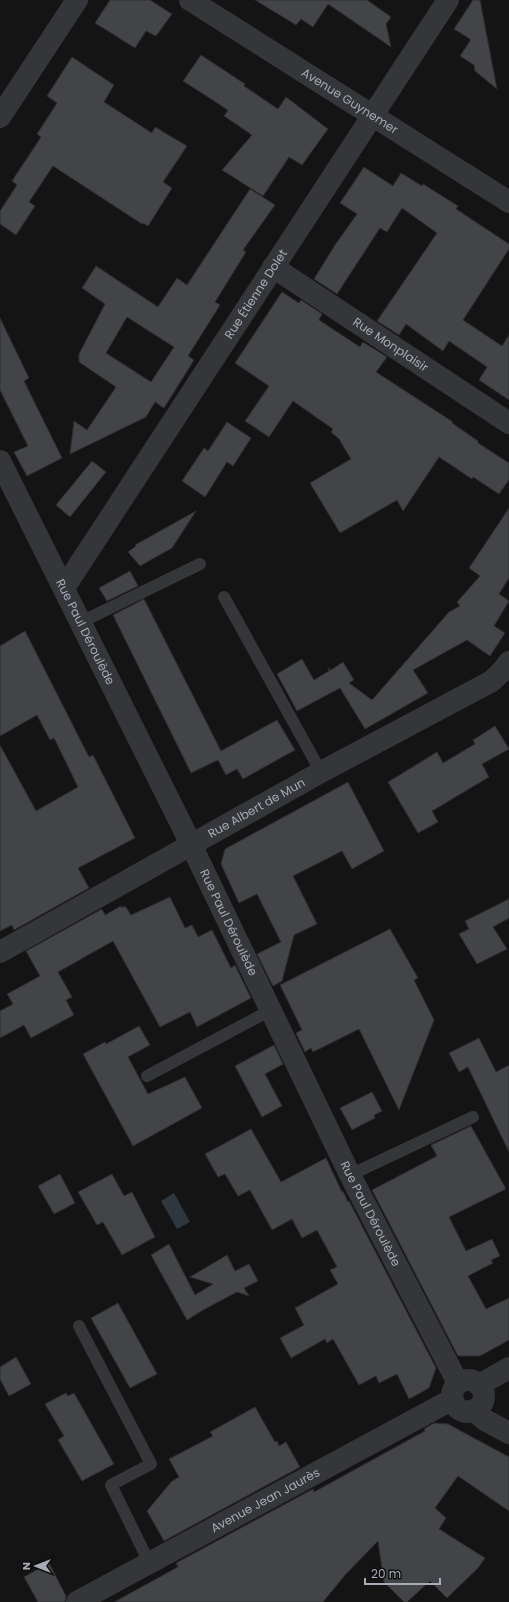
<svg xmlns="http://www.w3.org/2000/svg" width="509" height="1602" viewBox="0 0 509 1602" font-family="Poppins,sans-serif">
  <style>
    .water { fill: #2d373d }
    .building { fill: #434448; stroke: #2e2e31; fill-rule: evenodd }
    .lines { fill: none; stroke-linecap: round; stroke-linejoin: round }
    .service { stroke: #35363a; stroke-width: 12 }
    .minor { stroke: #35363a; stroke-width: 22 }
    .labels { text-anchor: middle; stroke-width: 3.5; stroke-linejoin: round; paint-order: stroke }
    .street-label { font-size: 12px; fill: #a6abb5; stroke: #0f0f10 }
  </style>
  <rect width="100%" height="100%" fill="#141415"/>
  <path class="water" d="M 174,1193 L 190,1222 L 177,1229 L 161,1201 Z"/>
  <path class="building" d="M 110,0 L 150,0 L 172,14 L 156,36 L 146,31 L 135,48 L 95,23 Z
    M 255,0 L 367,0 L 391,17 L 386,24 L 391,47 L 328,4 L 313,27 L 301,19 L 296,25 Z
    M 473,0 L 480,0 L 497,89 L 475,71 L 474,65 L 460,56 L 470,41 L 470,39 L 454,29 Z
    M 201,55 L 245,84 L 244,86 L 278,109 L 286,97 L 328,129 L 302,165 L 289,157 L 263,196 L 222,170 L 252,135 L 224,116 L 228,110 L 183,81 Z
    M 72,57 L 114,85 L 104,102 L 152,133 L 155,127 L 187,146 L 163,182 L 172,188 L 148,226 L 143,223 L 142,224 L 53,166 L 29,202 L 35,206 L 16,235 L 0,224 L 0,211 L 17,185 L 12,181 L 41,137 L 37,134 L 57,103 L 47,96 Z
    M 364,167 L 393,186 L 401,173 L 422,186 L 423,184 L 458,206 L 456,209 L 509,244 L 509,249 L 463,320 L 502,346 L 509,335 L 509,400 L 479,380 L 487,367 L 449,341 L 443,351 L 406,324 L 399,335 L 377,321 L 437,233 L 402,208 L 387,232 L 380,228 L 337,294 L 314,279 L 335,245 L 357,214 L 340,203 Z
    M 250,189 L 275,205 L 243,250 L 246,252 L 215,302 L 220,305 L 188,356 L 194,360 L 164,408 L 155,402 L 146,417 L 70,454 L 74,421 L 87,430 L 116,387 L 79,362 L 79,354 L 105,304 L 82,288 L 96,266 L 158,307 L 177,278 L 187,285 ZM 127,317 L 174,347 L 151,382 L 106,353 Z
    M 282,292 L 299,303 L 301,300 L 322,314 L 319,320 L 360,347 L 363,342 L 387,357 L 376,372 L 453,422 L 452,423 L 478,441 L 478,443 L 509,463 L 509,480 L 499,494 L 473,477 L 472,479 L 439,457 L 403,511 L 397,500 L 340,533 L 310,483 L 351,459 L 339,439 L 331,432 L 333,429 L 293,401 L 269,437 L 245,421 L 269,386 L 235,363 Z
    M 0,318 L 29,378 L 24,381 L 62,458 L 27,476 L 14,452 L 28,446 L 0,390 Z
    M 227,422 L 251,438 L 233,466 L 227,462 L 205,497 L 182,481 L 204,448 L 208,451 Z
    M 92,461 L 106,472 L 70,517 L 56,505 Z
    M 509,508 L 509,578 L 499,594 L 509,601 L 494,626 L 505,633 L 490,656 L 467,640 L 413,670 L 428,693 L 365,729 L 340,688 L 297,711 L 277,674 L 302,659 L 314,680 L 329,671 L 328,668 L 331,670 L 343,662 L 354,680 L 349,683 L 372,700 L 449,612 L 460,606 L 457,602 L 480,576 L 469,568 Z
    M 196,511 L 172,548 L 140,566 L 128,552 L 136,546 L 135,545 Z
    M 130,571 L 138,586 L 107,601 L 99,588 Z
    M 144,599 L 221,751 L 277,720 L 295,750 L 243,779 L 237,769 L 226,775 L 218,760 L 191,773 L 113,615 Z
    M 25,631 L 89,757 L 93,755 L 135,838 L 78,868 L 89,888 L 14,930 L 12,925 L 0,931 L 0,745 L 36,811 L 78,787 L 54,738 L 50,740 L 37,715 L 0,736 L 0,646 Z
    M 495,726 L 509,749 L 482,764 L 489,777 L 432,811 L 438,822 L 418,833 L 388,782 L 437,752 L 443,763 L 475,744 L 473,740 Z
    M 348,782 L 384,851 L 352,869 L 342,851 L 293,876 L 317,924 L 294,935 L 282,981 L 273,986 L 257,954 L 281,942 L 257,894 L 239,903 L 221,864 L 225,849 Z
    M 170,897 L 185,928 L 192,925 L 198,937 L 212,930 L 231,968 L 235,965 L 251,998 L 197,1027 L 190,1012 L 160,1027 L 113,941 L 58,972 L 72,997 L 66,1000 L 74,1015 L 31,1038 L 24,1025 L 0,1038 L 0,1011 L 13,1004 L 7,994 L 40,976 L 26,951 L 102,909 L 105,915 L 121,906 L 122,908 L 125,906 L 131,915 Z
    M 509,899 L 509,918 L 493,927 L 507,949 L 477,964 L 459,934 L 469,929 L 465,921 Z
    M 390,929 L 418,978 L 414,980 L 434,1020 L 399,1110 L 359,1029 L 313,1052 L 311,1048 L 305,1052 L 296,1033 L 302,1030 L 280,985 Z
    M 139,1026 L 150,1045 L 128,1057 L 148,1094 L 185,1077 L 202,1108 L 133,1146 L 83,1054 L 105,1042 L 106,1044 Z
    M 479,1038 L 496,1072 L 509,1065 L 509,1152 L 468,1067 L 459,1072 L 449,1053 Z
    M 274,1045 L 283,1064 L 265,1074 L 282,1106 L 262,1117 L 235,1066 Z
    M 372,1092 L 382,1111 L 374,1115 L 375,1118 L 352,1130 L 340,1108 Z
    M 471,1126 L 506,1189 L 449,1217 L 466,1251 L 492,1239 L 500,1256 L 491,1260 L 493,1263 L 468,1276 L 486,1309 L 509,1298 L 509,1340 L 480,1356 L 458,1356 L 372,1190 L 437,1156 L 431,1145 Z
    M 251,1129 L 281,1182 L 326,1158 L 342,1192 L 343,1191 L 348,1202 L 349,1201 L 436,1368 L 429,1388 L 409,1399 L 397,1374 L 379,1383 L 376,1376 L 359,1385 L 333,1339 L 327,1343 L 325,1339 L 291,1358 L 280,1338 L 304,1325 L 295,1308 L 338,1284 L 330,1270 L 337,1267 L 317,1230 L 302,1238 L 292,1219 L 272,1230 L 250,1190 L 238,1196 L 225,1174 L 218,1177 L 205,1154 Z
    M 60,1174 L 75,1203 L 54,1214 L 38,1186 Z
    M 112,1174 L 124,1196 L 132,1192 L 155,1237 L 122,1255 L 103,1222 L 97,1225 L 78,1192 Z
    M 169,1244 L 195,1295 L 213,1284 L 190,1277 L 227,1255 L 235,1271 L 249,1264 L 258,1281 L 244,1288 L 249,1296 L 237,1292 L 203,1310 L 187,1320 L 151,1255 Z
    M 118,1303 L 157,1374 L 130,1388 L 91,1318 Z
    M 16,1357 L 31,1384 L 9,1396 L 0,1379 L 0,1367 Z
    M 66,1393 L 68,1396 L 74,1393 L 114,1464 L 82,1481 L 58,1440 L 64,1436 L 45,1404 Z
    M 255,1407 L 275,1442 L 277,1441 L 279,1446 L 286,1442 L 300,1467 L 164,1541 L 147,1511 L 172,1481 L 179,1477 L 169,1459 L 213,1436 L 210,1432 Z
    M 434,1423 L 448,1424 L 509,1457 L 509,1511 L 458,1476 L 435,1508 L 446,1518 L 439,1529 L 485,1558 L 478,1568 L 447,1598 L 430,1581 L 407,1602 L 404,1602 L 384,1582 L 378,1541 L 346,1574 L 323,1602 L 114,1602 L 178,1567 L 176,1563 L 313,1489 L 314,1492 L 425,1431 L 424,1429 Z
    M 49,1563 L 66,1596 L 65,1602 L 38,1602 L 24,1577 Z"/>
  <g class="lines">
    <path class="service" d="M 224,597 L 321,772
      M 81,622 L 200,564
      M 147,1076 L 271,1010
      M 350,1175 L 473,1117
      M 79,1326 L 151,1464 L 111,1485 L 149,1562"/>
    <g class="minor">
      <path id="s1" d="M 190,0 L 509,202"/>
      <path d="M 0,117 L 77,0"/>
      <path id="s2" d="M 273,267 L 509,423"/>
      <path id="s3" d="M 0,461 L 184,830 L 350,1175 L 458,1383"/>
      <path id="s4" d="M 64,588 L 448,0"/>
      <path id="s5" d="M 0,952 L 321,772 L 492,681 L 504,669 L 509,662"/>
      <circle cx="468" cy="1396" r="16"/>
      <path d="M 479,1385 L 509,1368"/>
      <path d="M 473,1410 L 485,1420 L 509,1433"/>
      <path id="s6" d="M 77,1602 L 453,1399"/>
    </g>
  </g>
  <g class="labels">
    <g class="street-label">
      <text dy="4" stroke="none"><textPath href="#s1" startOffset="189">Avenue Guynemer</textPath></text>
      <text dy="4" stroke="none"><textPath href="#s4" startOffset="351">Rue Étienne Dolet</textPath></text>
      <text dy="4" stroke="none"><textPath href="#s2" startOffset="141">Rue Monplaisir</textPath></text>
      <text dy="4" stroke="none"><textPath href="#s3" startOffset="191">Rue Paul Déroulède</textPath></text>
      <text dy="4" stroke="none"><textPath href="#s5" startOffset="294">Rue Albert de Mun</textPath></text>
      <text dy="4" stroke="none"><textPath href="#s3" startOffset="515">Rue Paul Déroulède</textPath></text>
      <text dy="4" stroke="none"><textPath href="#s3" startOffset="839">Rue Paul Déroulède</textPath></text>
      <text dy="4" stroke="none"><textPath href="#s6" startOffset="214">Avenue Jean Jaurès</textPath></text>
    </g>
  </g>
  <g transform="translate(36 1566) rotate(270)" stroke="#0f0f10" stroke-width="3" paint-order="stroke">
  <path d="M0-3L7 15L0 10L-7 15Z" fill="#a6abb5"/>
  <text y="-6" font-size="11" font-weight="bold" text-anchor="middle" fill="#a6abb5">N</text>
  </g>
  <path d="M365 1578v6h75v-6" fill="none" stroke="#a6abb5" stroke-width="2"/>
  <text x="371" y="1578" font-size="12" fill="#a6abb5" stroke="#0f0f10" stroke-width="3" paint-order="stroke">20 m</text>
</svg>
